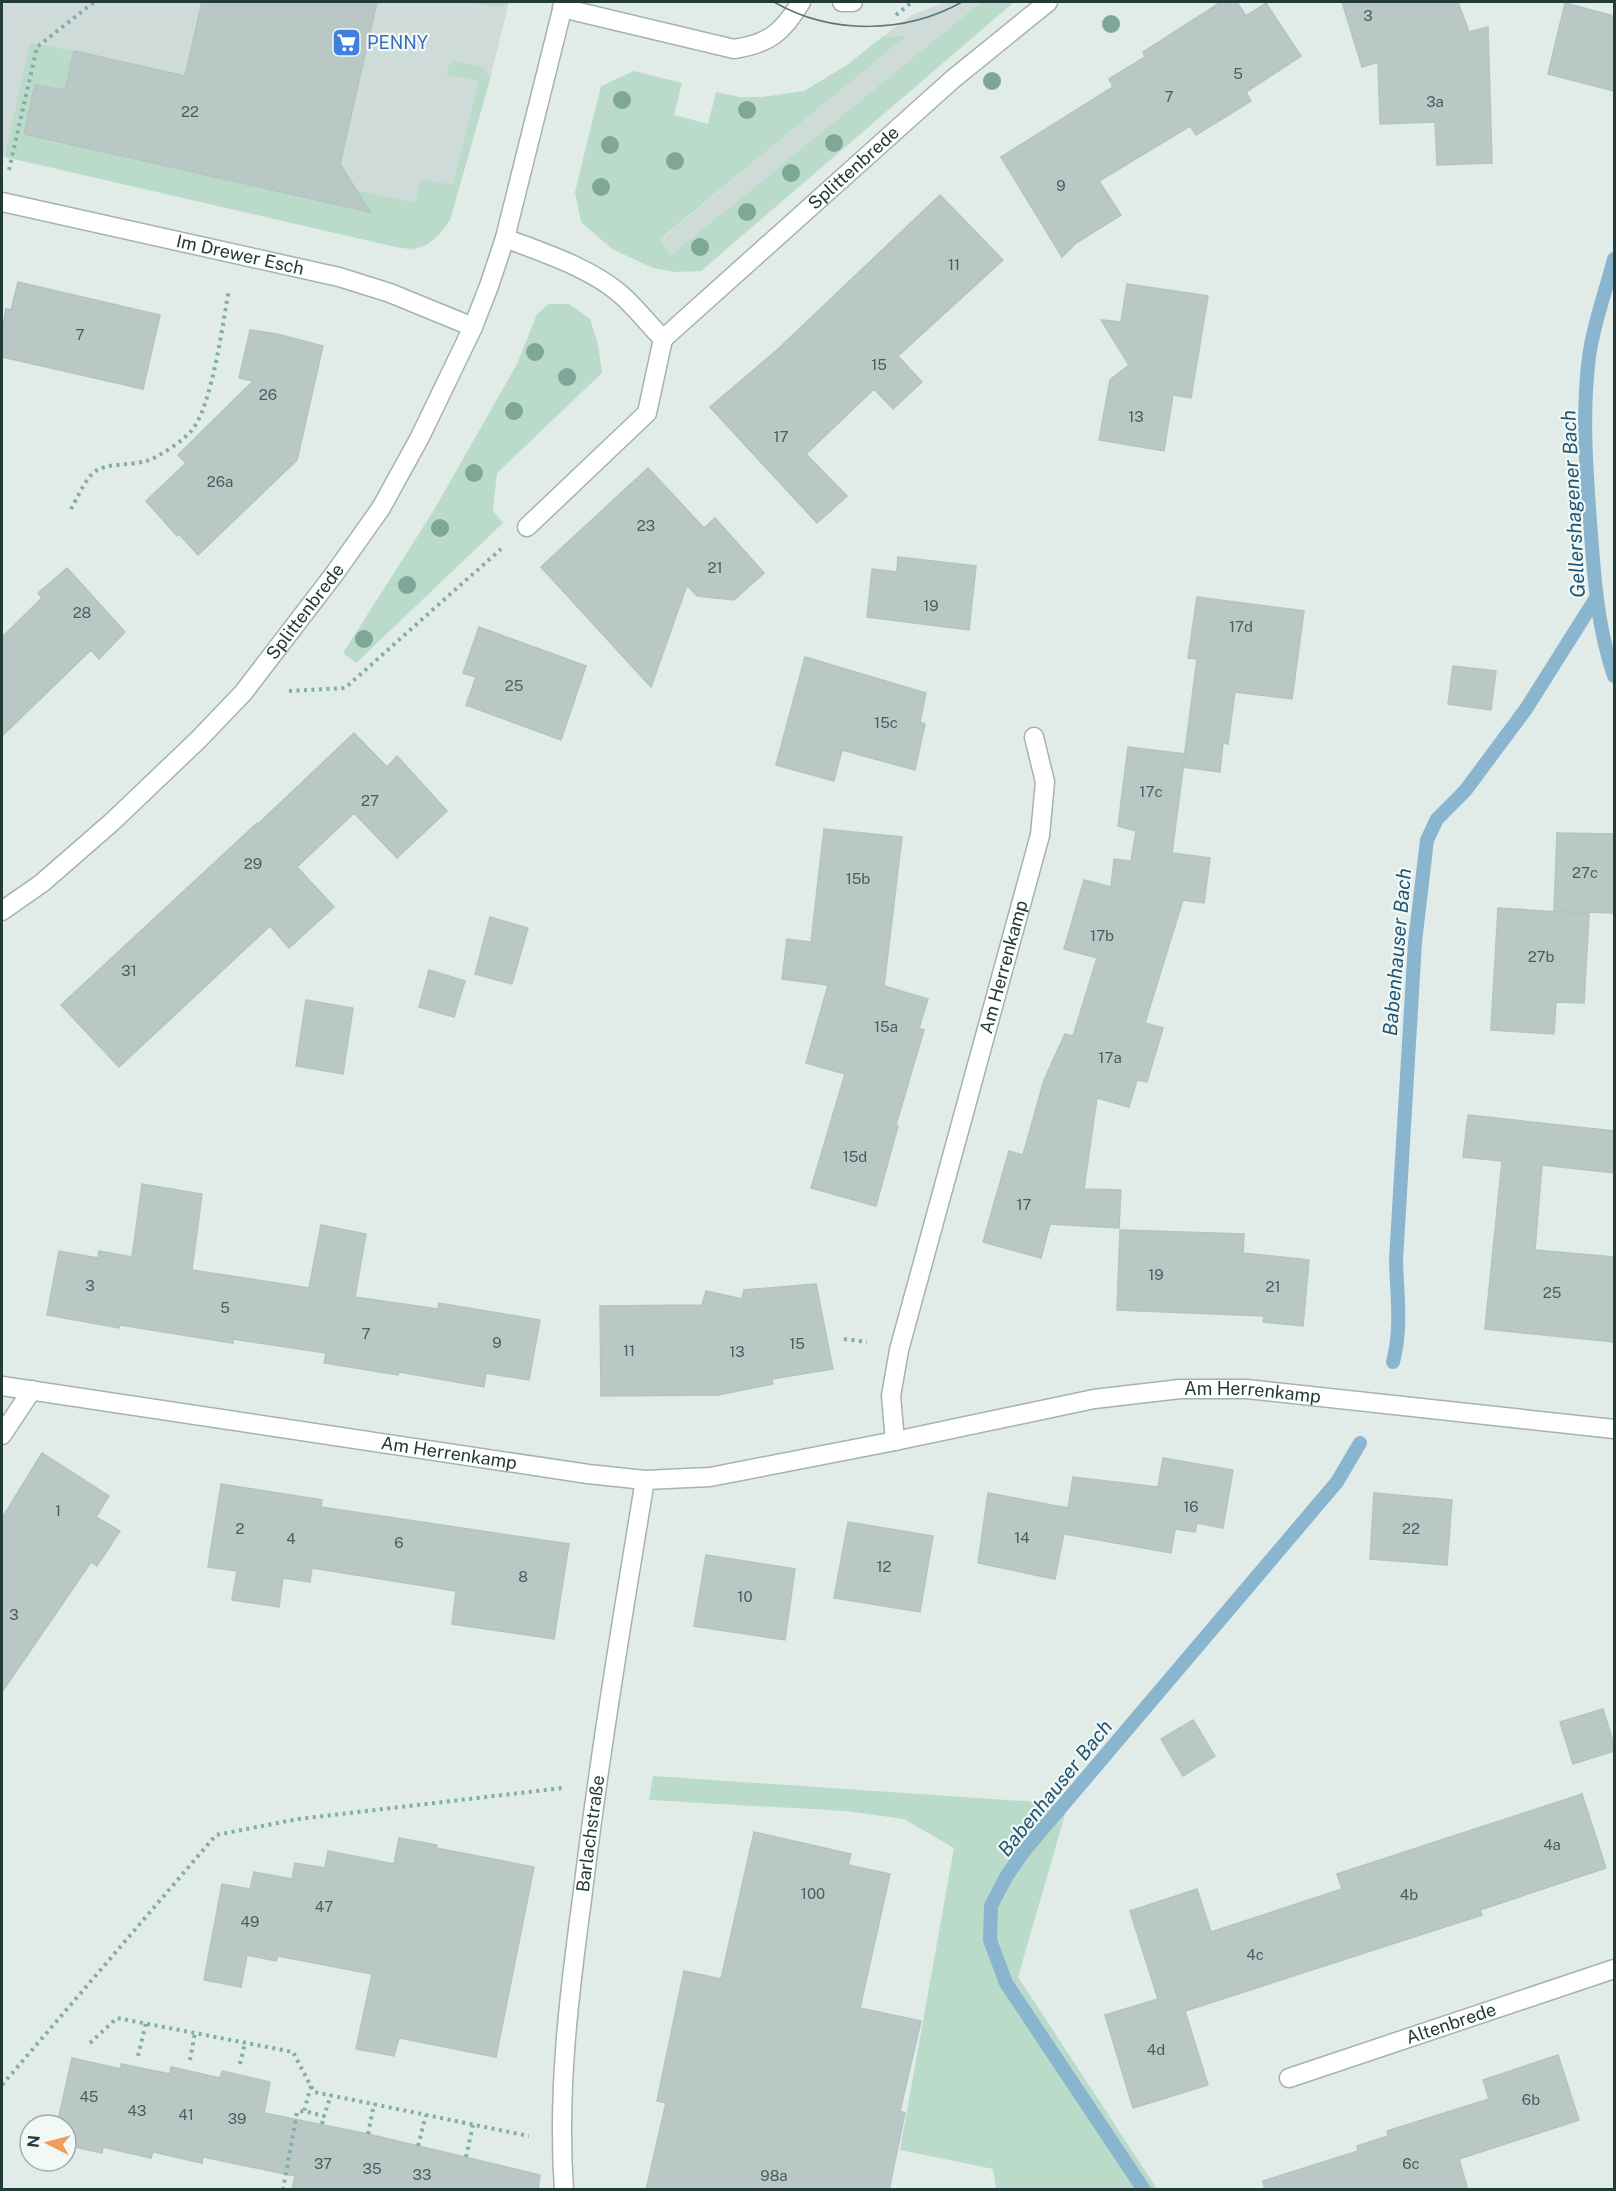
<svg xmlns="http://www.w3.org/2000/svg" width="1616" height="2191" viewBox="0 0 1616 2191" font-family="'Public Sans',sans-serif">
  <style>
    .built { fill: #cfdbd8 }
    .green { fill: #badbca }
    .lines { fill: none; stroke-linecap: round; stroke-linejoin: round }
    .stream { stroke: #8ab5ce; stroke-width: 14 }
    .building { fill: #b9c8c5; stroke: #b3c4c1; stroke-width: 1.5 }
    .service-casing { stroke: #a4b3b0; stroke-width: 21 }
    .minor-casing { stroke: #a4b3b0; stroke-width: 21 }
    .path { stroke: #82ada9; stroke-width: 4; stroke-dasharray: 3 4.5; stroke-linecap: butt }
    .service { stroke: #fff; stroke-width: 18 }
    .minor { stroke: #fff; stroke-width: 18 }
    .tram { stroke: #5c7675; stroke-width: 1.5 }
    .tree { fill: #7ea797 }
    .labels { text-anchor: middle; stroke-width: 4.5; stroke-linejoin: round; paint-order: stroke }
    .number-label { font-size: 15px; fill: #485e5c }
    .shop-label { font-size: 18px; fill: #366cbe; stroke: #f1f8f6; text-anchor: start }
    .street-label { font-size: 18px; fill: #223b39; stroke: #f1f8f6 }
    .water-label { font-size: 20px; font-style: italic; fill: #1e5474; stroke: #f1f8f6 }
  </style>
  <rect width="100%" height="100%" fill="#e1ebe8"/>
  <path class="built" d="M 2,2 L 509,2 L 490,79 L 450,220 L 440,234 L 428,244 L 414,250 L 396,247 L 2,156 Z
    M 945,2 L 981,2 L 671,255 L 660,240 L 905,36 L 882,37 L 912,15 Z"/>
  <path class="green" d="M 472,2 L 509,2 L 508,4 L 496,8 Z
    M 981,2 L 1014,2 L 701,271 L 675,272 L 653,268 L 612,249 L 581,222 L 575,192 L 601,86 L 634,71 L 682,83 L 674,115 L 708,124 L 716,92 L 740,97 L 762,97 L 804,91 L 847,65 L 882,37 L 906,36 L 660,239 L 671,255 Z
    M 30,43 L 74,51 L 65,90 L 35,85 L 24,134 L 356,190 L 415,203 L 421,179 L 453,185 L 479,81 L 446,74 L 449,65 L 455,61 L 483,67 L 490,79 L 450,220 C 434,243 424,251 396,247 L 5,157 Z
    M 549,304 L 569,304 L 590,319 L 598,344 L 602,373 L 497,473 L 493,511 L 503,523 L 356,663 L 343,653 L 434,510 L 517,364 L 537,314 Z
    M 653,1776 L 1068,1804 L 1018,1977 L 1157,2189 L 996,2189 L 993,2169 L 900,2150 L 954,1848 L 904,1819 L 846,1811 L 649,1800 Z"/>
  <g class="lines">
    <path class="stream" d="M 1614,259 C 1606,291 1593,325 1589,357 C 1582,412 1586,467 1590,522 C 1594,575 1597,626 1614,676
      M 1393,1362 C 1402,1328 1397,1296 1396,1260 L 1415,942 L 1427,840 L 1437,819 L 1465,791 L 1526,709 L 1596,598
      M 1144,2190 L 1006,1983 L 990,1940 L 991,1906 L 1006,1877 L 1024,1851 L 1337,1482 L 1360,1443"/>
  </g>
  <path class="building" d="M 202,2 L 377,2 L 340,164 L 370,212 L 24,134 L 35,85 L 65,90 L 74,51 L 185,76 Z
    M 1221,2 L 1237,2 L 1246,16 L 1266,3 L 1301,56 L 1246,92 L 1251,101 L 1230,114 L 1196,135 L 1190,126 L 1099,181 L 1121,215 L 1076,243 L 1062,257 L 1001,157 L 1113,87 L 1109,79 L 1145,57 L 1143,52 Z
    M 1342,2 L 1458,2 L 1469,32 L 1488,27 L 1492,163 L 1437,165 L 1435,122 L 1380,124 L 1378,62 L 1362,67 Z
    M 1565,3 L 1614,16 L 1614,91 L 1548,74 Z
    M 940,195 L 1003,260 L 898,356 L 922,382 L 893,409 L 874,389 L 806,454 L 847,496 L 817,523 L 710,407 L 777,350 Z
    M 18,282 L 160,315 L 143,389 L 2,357 L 2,330 L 6,309 L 11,310 Z
    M 1127,284 L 1208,296 L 1191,398 L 1173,395 L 1164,451 L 1099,440 L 1110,380 L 1129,365 L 1101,320 L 1121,322 Z
    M 250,330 L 277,334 L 323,346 L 297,460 L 198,555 L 179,534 L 177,536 L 146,501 L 186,463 L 178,455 L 253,381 L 239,378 Z
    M 648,468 L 704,528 L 715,518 L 764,573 L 734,600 L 697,596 L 687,585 L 651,687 L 541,567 Z
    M 898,557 L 976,566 L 969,630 L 867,617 L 872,569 L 897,572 Z
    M 67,568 L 125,632 L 99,659 L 91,650 L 2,736 L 2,637 L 42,598 L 38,593 Z
    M 1197,597 L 1304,611 L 1292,699 L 1235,692 L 1228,744 L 1223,743 L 1220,772 L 1183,767 L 1197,659 L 1188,658 Z
    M 479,627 L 586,666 L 561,740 L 466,705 L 476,677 L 463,673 Z
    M 805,657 L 926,693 L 920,722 L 925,724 L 915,770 L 842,750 L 834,781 L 776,765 Z
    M 1453,666 L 1496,671 L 1491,710 L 1448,704 Z
    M 354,733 L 387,767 L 397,756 L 447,811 L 397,858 L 354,813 L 297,867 L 334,907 L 289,948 L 270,926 L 119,1067 L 61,1005 L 257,823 L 258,824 Z
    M 1128,747 L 1185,754 L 1172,853 L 1210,858 L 1204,903 L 1183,900 L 1145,1023 L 1163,1028 L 1147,1082 L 1137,1080 L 1129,1107 L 1097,1098 L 1084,1189 L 1121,1190 L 1119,1228 L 1050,1224 L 1041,1258 L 983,1242 L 1009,1151 L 1023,1155 L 1044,1080 L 1065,1034 L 1073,1036 L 1097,958 L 1064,949 L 1084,880 L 1111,887 L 1114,859 L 1131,861 L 1136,831 L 1118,826 Z
    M 824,829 L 902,837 L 884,986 L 928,999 L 919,1028 L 924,1030 L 896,1125 L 898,1126 L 876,1206 L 811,1188 L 845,1074 L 806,1063 L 828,985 L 782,979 L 787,939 L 811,942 Z
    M 1557,833 L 1614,834 L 1614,913 L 1554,911 Z
    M 1498,908 L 1589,914 L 1584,1003 L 1556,1002 L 1554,1034 L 1491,1030 Z
    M 490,917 L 528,928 L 512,984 L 475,974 Z
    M 429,970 L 465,981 L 454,1017 L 419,1007 Z
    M 306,1000 L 353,1008 L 343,1074 L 296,1066 Z
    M 1468,1115 L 1614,1131 L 1614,1173 L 1542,1165 L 1535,1250 L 1614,1257 L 1614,1342 L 1485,1329 L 1502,1161 L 1463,1157 Z
    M 142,1184 L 202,1194 L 192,1270 L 309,1288 L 321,1225 L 366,1234 L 355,1297 L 438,1309 L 439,1303 L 540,1320 L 529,1380 L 486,1373 L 484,1387 L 399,1372 L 398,1375 L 324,1363 L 326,1353 L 233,1339 L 233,1343 L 120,1325 L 119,1328 L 47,1315 L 59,1251 L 98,1258 L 99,1251 L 132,1257 Z
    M 1120,1230 L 1244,1234 L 1243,1253 L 1309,1260 L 1303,1326 L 1263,1322 L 1264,1316 L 1117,1310 Z
    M 816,1284 L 833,1369 L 772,1379 L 773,1384 L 718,1395 L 601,1396 L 600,1306 L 702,1305 L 706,1291 L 742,1299 L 744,1290 Z
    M 42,1453 L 109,1496 L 96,1517 L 120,1531 L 97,1566 L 91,1562 L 2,1692 L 2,1518 Z
    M 1163,1458 L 1233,1470 L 1223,1528 L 1197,1523 L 1195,1532 L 1175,1529 L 1171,1553 L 1064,1534 L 1066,1522 L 1055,1579 L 978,1563 L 988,1493 L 1068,1508 L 1073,1477 L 1158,1487 Z
    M 221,1484 L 322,1500 L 321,1507 L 569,1544 L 554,1639 L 452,1624 L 456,1591 L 312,1568 L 310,1582 L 283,1578 L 279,1607 L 232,1600 L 237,1571 L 208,1567 Z
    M 1374,1493 L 1452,1500 L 1447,1565 L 1370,1559 Z
    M 848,1522 L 933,1536 L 920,1612 L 834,1598 Z
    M 706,1555 L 795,1569 L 785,1640 L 694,1626 Z
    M 1603,1709 L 1614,1745 L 1614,1751 L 1573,1764 L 1560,1722 Z
    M 1193,1720 L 1215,1756 L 1183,1776 L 1161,1739 Z
    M 1582,1794 L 1606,1868 L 1480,1910 L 1482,1915 L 1185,2011 L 1208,2085 L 1133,2108 L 1105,2015 L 1158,1999 L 1130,1911 L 1197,1889 L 1211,1932 L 1342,1889 L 1337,1874 Z
    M 754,1832 L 851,1854 L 848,1865 L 890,1874 L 860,2008 L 921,2021 L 900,2111 L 905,2113 L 889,2190 L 646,2190 L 666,2103 L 657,2101 L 684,1971 L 721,1979 Z
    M 399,1838 L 437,1845 L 436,1848 L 534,1867 L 496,2057 L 399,2038 L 394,2056 L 356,2049 L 372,1974 L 278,1956 L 276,1961 L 247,1955 L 241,1987 L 204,1980 L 222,1884 L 250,1889 L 254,1872 L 292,1879 L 295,1863 L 325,1868 L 328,1851 L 394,1864 Z
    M 1558,2055 L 1579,2120 L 1459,2159 L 1468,2190 L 1265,2190 L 1263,2181 L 1358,2151 L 1357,2146 L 1388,2136 L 1387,2131 L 1489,2099 L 1483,2080 Z
    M 72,2058 L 121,2069 L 121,2064 L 170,2074 L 171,2067 L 220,2078 L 222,2071 L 270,2082 L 264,2113 L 368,2134 L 540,2175 L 538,2190 L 292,2190 L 295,2176 L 203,2157 L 202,2163 L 153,2152 L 151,2158 L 103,2147 L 102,2153 L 66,2145 L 66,2125 L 57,2125 Z"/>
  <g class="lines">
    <defs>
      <path id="service" d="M 842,2 L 853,2
        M 562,8 L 734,49 C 769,44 783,32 801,2"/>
      <g id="minor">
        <path id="s1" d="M 2,202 L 339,277 L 390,293 L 473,327"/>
        <path id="s2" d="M 505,238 C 543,253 586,266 618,292 C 634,305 648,324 663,339 L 953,79 L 1048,2"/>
        <path d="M 527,527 L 647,413 L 663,339"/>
        <path id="s3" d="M 2,911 L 42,883 L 112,822 L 198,740 L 243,693 L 335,573 L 381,508 L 420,437 L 473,327 L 489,286 L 505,238 L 564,2"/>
        <path id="s4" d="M 2,1386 L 588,1474 L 645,1480 L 710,1477 L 895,1441 L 1094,1399 L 1180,1389 L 1247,1389 L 1614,1429"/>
        <path d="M 2,1435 L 32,1390"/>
        <path id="s5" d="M 895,1441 L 891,1396 L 899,1350 L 1040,835 L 1045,782 L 1034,737"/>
        <path id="s6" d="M 1289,2078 L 1614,1969"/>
        <path id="s7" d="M 564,2190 C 557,2092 569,1995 582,1899 C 599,1759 622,1619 645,1480"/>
      </g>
    </defs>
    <use href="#service" class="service-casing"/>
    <use href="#minor" class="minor-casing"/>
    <path class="path" d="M 896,15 L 912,2
      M 9,170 L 37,47 L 94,2
      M 71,509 C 77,498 84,482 93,473 C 106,462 130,466 146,461 C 158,458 184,440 192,430 C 212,406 223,322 229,289
      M 289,691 L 345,688 L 501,549
      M 844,1339 L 867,1342
      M 90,2043 L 117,2018 L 293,2052 L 314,2092 L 529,2136
      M 138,2056 L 146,2023
      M 190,2060 L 195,2033
      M 240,2064 L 245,2043
      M 2,2085 L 216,1835 L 298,1819 L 562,1788
      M 311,2086 L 304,2111 L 324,2116 L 331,2095
      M 322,2124 L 324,2116
      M 368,2134 L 374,2104
      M 418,2146 L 426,2115
      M 466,2157 L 473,2125
      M 283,2190 L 297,2112 L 304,2111"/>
    <use href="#service" class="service"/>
    <use href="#minor" class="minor"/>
    <path class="tram" d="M 774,2 C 831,35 905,34 962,2"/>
  </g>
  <g class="tree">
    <circle cx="1111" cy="24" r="9"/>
    <circle cx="992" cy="81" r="9"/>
    <circle cx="622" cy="100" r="9"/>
    <circle cx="747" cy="110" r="9"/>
    <circle cx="834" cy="143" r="9"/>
    <circle cx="610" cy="145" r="9"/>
    <circle cx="675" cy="161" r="9"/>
    <circle cx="791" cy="173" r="9"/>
    <circle cx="601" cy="187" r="9"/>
    <circle cx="747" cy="212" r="9"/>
    <circle cx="700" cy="247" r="9"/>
    <circle cx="535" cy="352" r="9"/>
    <circle cx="567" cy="377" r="9"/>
    <circle cx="514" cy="411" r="9"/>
    <circle cx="474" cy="473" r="9"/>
    <circle cx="440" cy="528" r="9"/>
    <circle cx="407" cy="585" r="9"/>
    <circle cx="364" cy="639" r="9"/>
  </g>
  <defs>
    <symbol id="supermarket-square" viewBox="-11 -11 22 22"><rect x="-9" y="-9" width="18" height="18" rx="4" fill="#3f7fe0" stroke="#f1f8f6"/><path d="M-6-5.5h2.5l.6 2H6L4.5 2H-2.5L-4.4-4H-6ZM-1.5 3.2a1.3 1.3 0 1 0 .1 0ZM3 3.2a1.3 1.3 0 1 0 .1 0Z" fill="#fff"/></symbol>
  </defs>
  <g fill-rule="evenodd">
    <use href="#supermarket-square" x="330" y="26" width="33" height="33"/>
  </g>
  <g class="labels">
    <g class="number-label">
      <text x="1368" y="21">3</text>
      <text x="1238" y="79">5</text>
      <text x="1169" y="102">7</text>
      <text x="1435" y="107">3a</text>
      <text x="190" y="117">22</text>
      <text x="1061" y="191">9</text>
      <text x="954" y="270">11</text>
      <text x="80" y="340">7</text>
      <text x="879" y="370">15</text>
      <text x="268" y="400">26</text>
      <text x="1136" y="422">13</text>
      <text x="781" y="442">17</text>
      <text x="220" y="487">26a</text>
      <text x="646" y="531">23</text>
      <text x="715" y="573">21</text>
      <text x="931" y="611">19</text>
      <text x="82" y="618">28</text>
      <text x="1241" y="632">17d</text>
      <text x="514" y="691">25</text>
      <text x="886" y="728">15c</text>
      <text x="1151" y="797">17c</text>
      <text x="370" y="806">27</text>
      <text x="253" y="869">29</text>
      <text x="1585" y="878">27c</text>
      <text x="858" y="884">15b</text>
      <text x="1102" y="941">17b</text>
      <text x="1541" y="962">27b</text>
      <text x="129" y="976">31</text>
      <text x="886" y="1032">15a</text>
      <text x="1110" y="1063">17a</text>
      <text x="855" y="1162">15d</text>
      <text x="1024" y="1210">17</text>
      <text x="1156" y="1280">19</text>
      <text x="90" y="1291">3</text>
      <text x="1273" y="1292">21</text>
      <text x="1552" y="1298">25</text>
      <text x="225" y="1313">5</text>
      <text x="366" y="1339">7</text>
      <text x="497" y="1348">9</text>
      <text x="797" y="1349">15</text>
      <text x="629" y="1356">11</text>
      <text x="737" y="1357">13</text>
      <text x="1191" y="1512">16</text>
      <text x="58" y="1516">1</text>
      <text x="240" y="1534">2</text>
      <text x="1411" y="1534">22</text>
      <text x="1022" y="1543">14</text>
      <text x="291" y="1544">4</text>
      <text x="399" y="1548">6</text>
      <text x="884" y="1572">12</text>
      <text x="523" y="1582">8</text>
      <text x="745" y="1602">10</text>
      <text x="14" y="1620">3</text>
      <text x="1552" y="1850">4a</text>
      <text x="813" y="1899">100</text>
      <text x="1409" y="1900">4b</text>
      <text x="324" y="1912">47</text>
      <text x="250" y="1927">49</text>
      <text x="1255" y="1960">4c</text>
      <text x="1156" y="2055">4d</text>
      <text x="89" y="2102">45</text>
      <text x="1531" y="2105">6b</text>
      <text x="137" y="2116">43</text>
      <text x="186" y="2120">41</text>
      <text x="237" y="2124">39</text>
      <text x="323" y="2169">37</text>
      <text x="1411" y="2169">6c</text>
      <text x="372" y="2174">35</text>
      <text x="422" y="2180">33</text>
      <text x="774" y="2181">98a</text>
    </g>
    <g class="shop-label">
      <text x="367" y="49">PENNY</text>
    </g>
    <g class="street-label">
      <text dy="6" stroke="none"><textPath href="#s2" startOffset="447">Splittenbrede</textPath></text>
      <text dy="6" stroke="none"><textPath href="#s1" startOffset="244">Im Drewer Esch</textPath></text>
      <text dy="6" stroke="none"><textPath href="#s3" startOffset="428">Splittenbrede</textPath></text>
      <text dy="6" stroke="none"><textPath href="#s5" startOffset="489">Am Herrenkamp</textPath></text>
      <text dy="6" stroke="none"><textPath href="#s4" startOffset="1266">Am Herrenkamp</textPath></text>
      <text dy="6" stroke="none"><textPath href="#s4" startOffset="452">Am Herrenkamp</textPath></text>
      <text dy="6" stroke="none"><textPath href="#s7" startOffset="358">Barlachstraße</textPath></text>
      <text dy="6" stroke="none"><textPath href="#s6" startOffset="171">Altenbrede</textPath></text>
    </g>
    <g class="water-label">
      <text transform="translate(1573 504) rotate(-93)" y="7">Gellershagener Bach</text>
      <text transform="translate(1397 952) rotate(-85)" y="7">Babenhauser Bach</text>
      <text transform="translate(1055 1788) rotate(-51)" y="7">Babenhauser Bach</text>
    </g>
  </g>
  <rect width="1616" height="2191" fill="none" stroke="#223b39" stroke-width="6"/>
  <g transform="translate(48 2143) rotate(276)"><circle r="28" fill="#f1f8f6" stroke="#9eacaa" stroke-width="1.5"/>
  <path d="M0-4.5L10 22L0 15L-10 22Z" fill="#ed9e5c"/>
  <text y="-9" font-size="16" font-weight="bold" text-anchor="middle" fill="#223b39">N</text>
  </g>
</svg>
